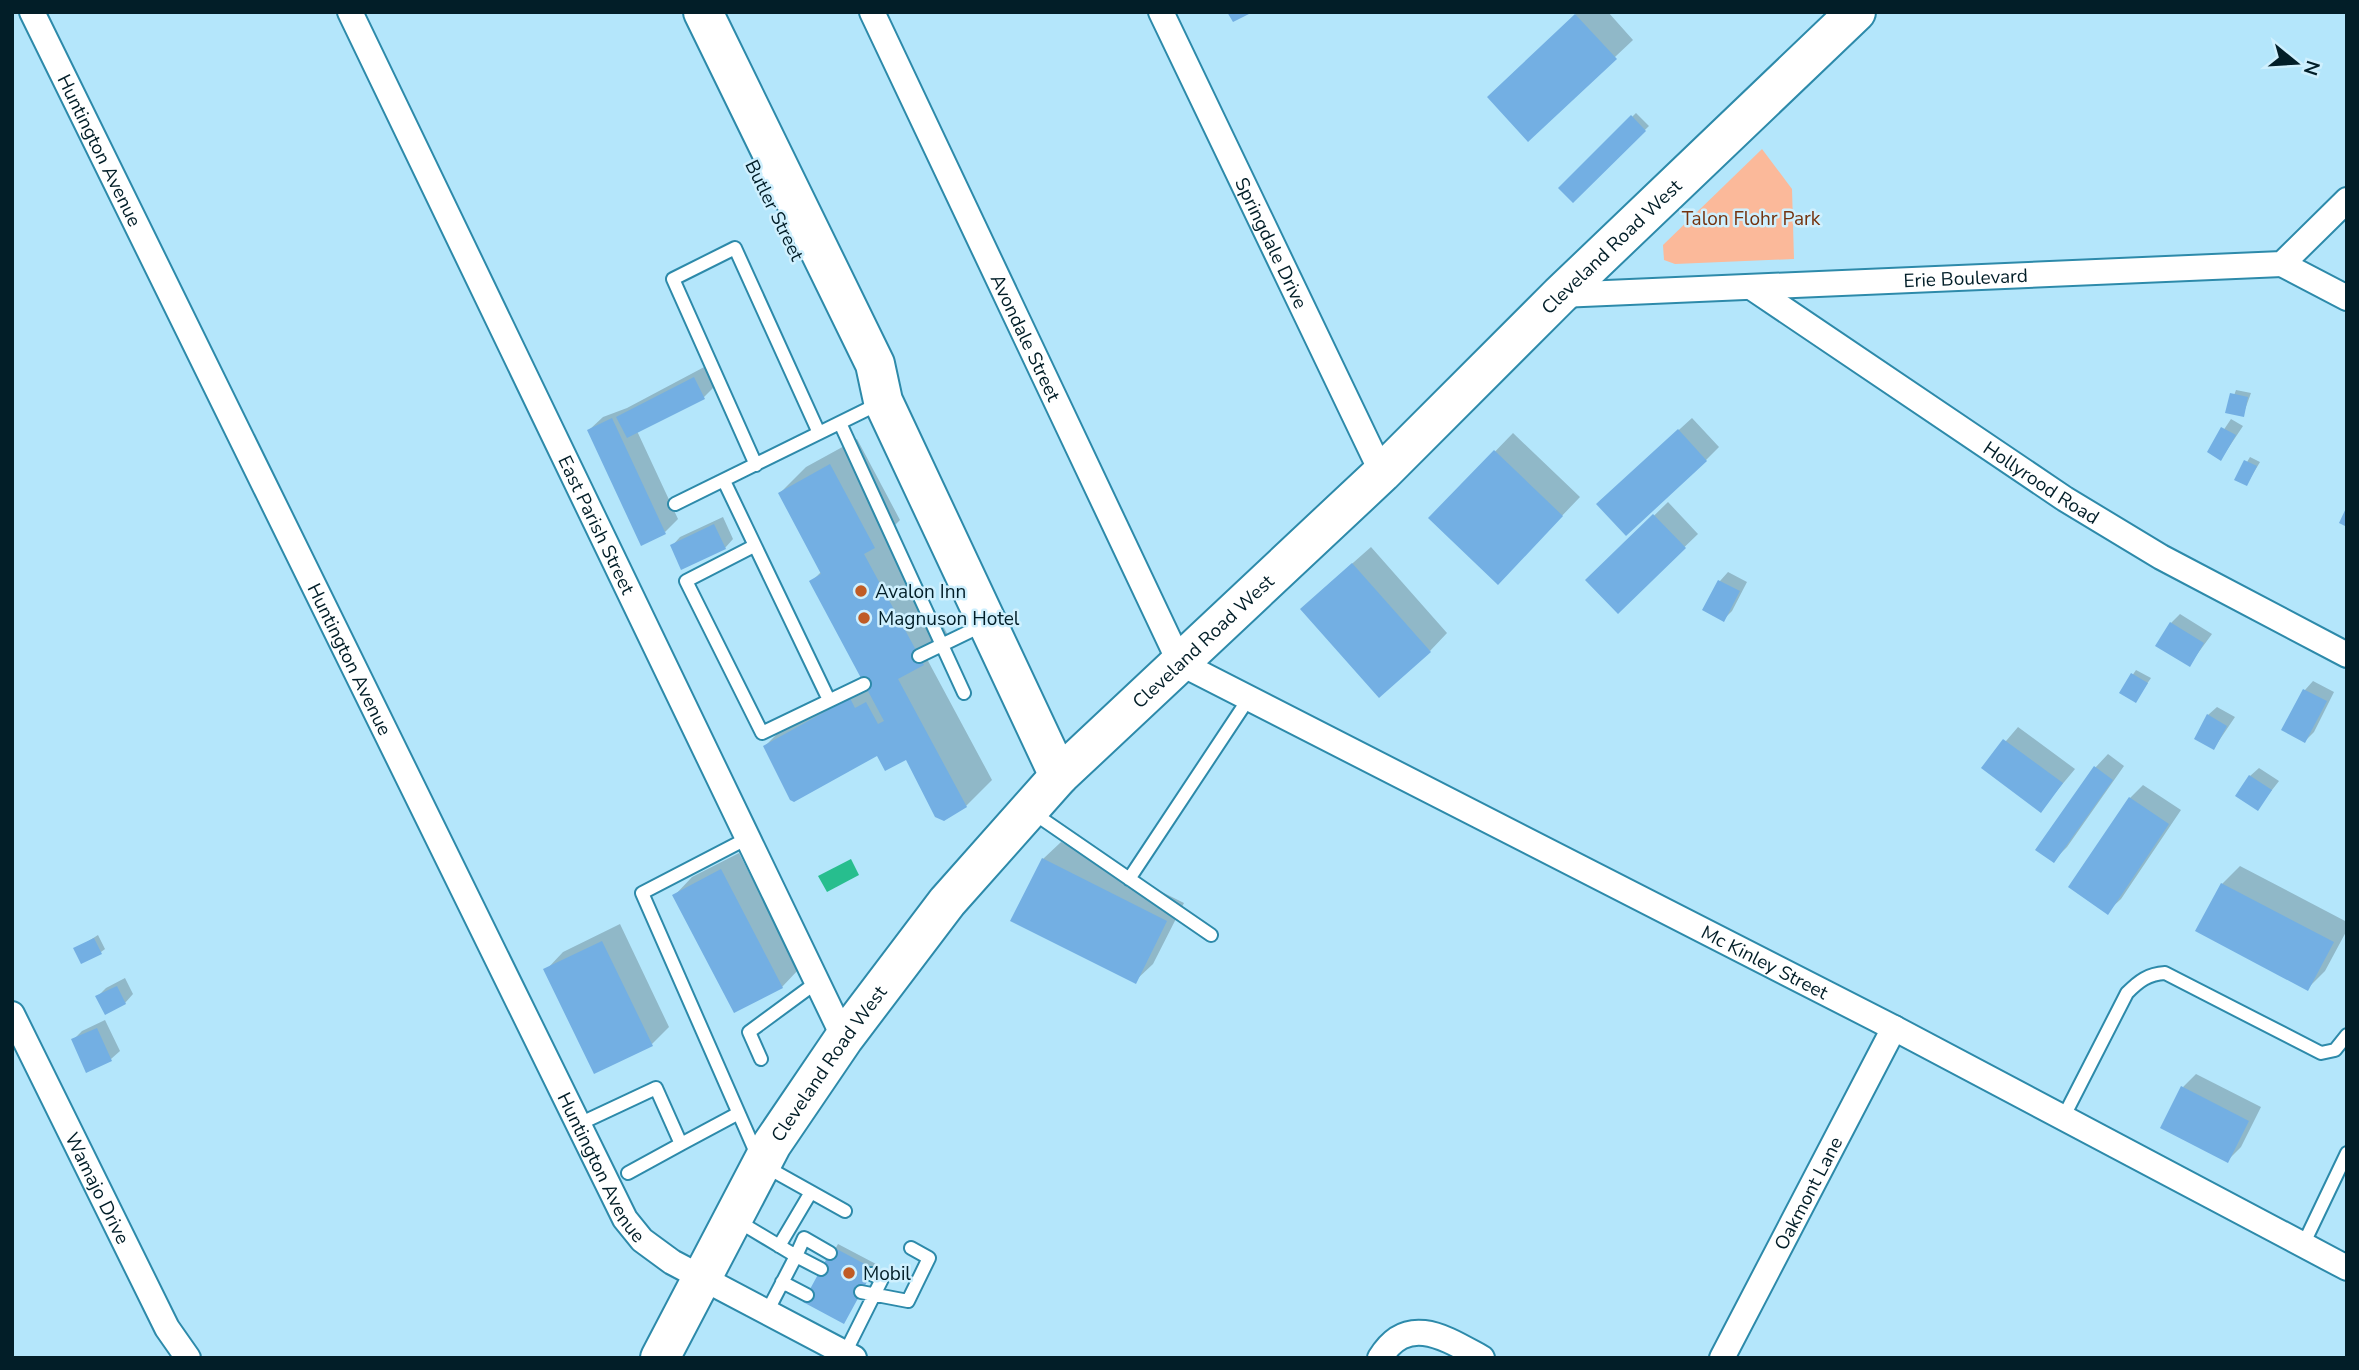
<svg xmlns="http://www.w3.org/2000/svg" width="2359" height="1370" viewBox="0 0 2359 1370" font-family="'Nunito Sans',sans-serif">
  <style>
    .green { fill: #fbb99a }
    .water { fill: #27be8e }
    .shadow { fill: #0003 }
    .building { fill: #73afe3 }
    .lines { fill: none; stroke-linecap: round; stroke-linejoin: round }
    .service-casing { stroke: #2d8aaa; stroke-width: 16 }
    .minor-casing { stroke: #2d8aaa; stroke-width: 28 }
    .primary-casing { stroke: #2d8aaa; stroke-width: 42 }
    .service { stroke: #fff; stroke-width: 12 }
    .minor { stroke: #fff; stroke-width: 24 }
    .primary { stroke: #fff; stroke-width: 38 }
    .poi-dot { fill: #c05c26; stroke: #cff0fe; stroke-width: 2.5 }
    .labels { text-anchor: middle; stroke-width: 5; stroke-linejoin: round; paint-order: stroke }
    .street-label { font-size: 19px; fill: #021e28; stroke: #cff0fe }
    .park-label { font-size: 19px; fill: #74330f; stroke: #cff0fe }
    .poi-label { font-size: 19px; fill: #021e28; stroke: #cff0fe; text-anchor: start }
  </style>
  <rect width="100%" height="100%" fill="#b4e6fb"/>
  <path class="green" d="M 1762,149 L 1792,189 L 1794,259 L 1675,264 L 1664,260 L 1663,245 Z"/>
  <path class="water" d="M 851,859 L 859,875 L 827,892 L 818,876 Z"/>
  <path class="shadow" d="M 1578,12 L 1608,12 L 1633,40 L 1528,139 L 1507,79 Z
    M 1636,113 L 1649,126 L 1573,200 L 1560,188 Z
    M 708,365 L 717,384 L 704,397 L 637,431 L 678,519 L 665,532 L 589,430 L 603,417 L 627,408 Z
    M 2236,390 L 2251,393 L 2243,415 L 2228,412 Z
    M 1692,418 L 1719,447 L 1706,460 L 1612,491 Z
    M 2231,419 L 2243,426 L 2221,459 L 2209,452 Z
    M 1513,433 L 1580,497 L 1515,565 L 1431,518 Z
    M 857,439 L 900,520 L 891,529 L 949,637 L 927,659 L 992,780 L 966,806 L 907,757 L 765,746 L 791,720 L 864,680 L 811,582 L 822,571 L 780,493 L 806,467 Z
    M 2250,457 L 2260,462 L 2247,484 L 2237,479 Z
    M 1668,502 L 1698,534 L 1618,611 L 1588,580 Z
    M 723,517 L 733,539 L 725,548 L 672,546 L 680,537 Z
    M 1371,547 L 1447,633 L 1430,651 L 1320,592 Z
    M 1728,572 L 1747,582 L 1732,611 L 1723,620 L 1704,610 L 1720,581 Z
    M 2180,614 L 2212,634 L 2190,664 L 2171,623 Z
    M 2136,670 L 2151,678 L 2136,700 L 2121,692 Z
    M 2313,681 L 2334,692 L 2314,732 L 2305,741 L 2284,730 L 2305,690 Z
    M 2217,707 L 2235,717 L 2214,748 L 2208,715 Z
    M 2018,727 L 2075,769 L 2040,811 L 1983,768 Z
    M 2108,754 L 2124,766 L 2067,847 L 2054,860 L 2095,768 Z
    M 2259,768 L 2279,781 L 2258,808 L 2250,776 Z
    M 2143,785 L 2181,810 L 2121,899 L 2107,912 L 2130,798 Z
    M 1061,842 L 1184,903 L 1153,964 L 1135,981 L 1043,859 Z
    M 739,853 L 799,969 L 782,987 L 675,895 L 692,877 Z
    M 2240,866 L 2347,922 L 2347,930 L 2325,971 L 2308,988 L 2222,884 Z
    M 620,924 L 669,1027 L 652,1044 L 546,970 L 563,952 Z
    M 98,935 L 105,949 L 101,952 L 76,949 Z
    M 125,978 L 133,994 L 125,1003 L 98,996 L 106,988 Z
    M 105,1020 L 120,1051 L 111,1059 L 73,1040 L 82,1031 Z
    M 2196,1074 L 2261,1107 L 2241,1147 L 2228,1160 L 2183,1087 Z
    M 838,1244 L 876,1264 L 843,1322 L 806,1302 Z"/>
  <path class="building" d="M 1227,12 L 1253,12 L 1233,22 Z
    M 1575,14 L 1617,59 L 1528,142 L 1487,97 Z
    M 1631,115 L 1646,131 L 1573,203 L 1558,188 Z
    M 694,377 L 705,399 L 627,438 L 616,417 Z
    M 2230,393 L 2248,397 L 2244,417 L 2225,413 Z
    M 612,418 L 666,534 L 641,546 L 587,430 Z
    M 2221,427 L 2236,435 L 2221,461 L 2207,452 Z
    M 1678,429 L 1707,461 L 1626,536 L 1596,504 Z
    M 1494,450 L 1563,516 L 1498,585 L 1428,518 Z
    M 2244,460 L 2257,466 L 2247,486 L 2234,480 Z
    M 830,464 L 875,548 L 864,554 L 924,665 L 898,679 L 967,807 L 944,821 L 935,817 L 906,760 L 885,771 L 877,756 L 794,802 L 790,800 L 763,746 L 850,698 L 855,708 L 866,702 L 878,724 L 884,721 L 809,581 L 821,574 L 778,493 Z
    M 2347,506 L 2347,527 L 2339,523 Z
    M 1653,514 L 1686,548 L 1618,614 L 1585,580 Z
    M 714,524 L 726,549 L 681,570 L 670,545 Z
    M 1352,563 L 1431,652 L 1379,698 L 1300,609 Z
    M 1718,580 L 1740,591 L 1724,622 L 1702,610 Z
    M 2170,622 L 2204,643 L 2190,667 L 2155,646 Z
    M 2131,673 L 2148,683 L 2136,703 L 2119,693 Z
    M 2303,689 L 2327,701 L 2305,743 L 2281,730 Z
    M 2207,714 L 2227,726 L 2214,750 L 2194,739 Z
    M 2003,739 L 2063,783 L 2041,813 L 1981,768 Z
    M 2094,766 L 2113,780 L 2054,863 L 2035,850 Z
    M 2249,775 L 2272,790 L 2258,811 L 2235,796 Z
    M 2129,797 L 2169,824 L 2108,915 L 2068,887 Z
    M 1042,858 L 1167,921 L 1136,984 L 1010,921 Z
    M 721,869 L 783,988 L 734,1013 L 672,895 Z
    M 2221,883 L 2334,942 L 2308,991 L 2195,931 Z
    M 94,938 L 102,954 L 81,964 L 73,948 Z
    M 602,941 L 653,1046 L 594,1074 L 543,969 Z
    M 117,986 L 126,1004 L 105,1015 L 95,996 Z
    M 97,1028 L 112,1061 L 86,1073 L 71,1039 Z
    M 2181,1086 L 2249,1121 L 2228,1163 L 2160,1128 Z
    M 833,1247 L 874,1269 L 844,1324 L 803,1302 Z"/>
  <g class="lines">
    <defs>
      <path id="service" d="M 840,423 L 964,693
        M 756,465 L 673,279 L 735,248 L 819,433
        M 724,481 L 829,700
        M 675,504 L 880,403
        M 754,546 L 686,581 L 762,733 L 864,684
        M 919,656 L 983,625
        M 1032,812 L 1211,935
        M 746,839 L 642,893 L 761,1164 L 845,1211
        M 1129,879 L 1249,698
        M 761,1059 L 749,1032 L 817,982
        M 2063,1118 L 2127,993 C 2139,981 2148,974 2165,973 L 2321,1053 L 2335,1050 L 2347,1035
        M 577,1125 L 656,1088 L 681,1144 L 737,1114
        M 628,1173 L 681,1144
        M 736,1220 L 796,1256 L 767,1312
        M 2303,1245 L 2347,1153
        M 779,1246 L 811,1192
        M 821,1269 L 796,1256 L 804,1238 L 830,1253
        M 782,1282 L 807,1295
        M 861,1292 L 908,1301 L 929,1258 L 911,1248
        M 845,1353 L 882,1279 L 871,1274"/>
      <g id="minor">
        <path id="s1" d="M 32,12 L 625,1219 L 642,1240 L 672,1262 L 854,1358"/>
        <path id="s2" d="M 350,12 L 844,1038"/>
        <path id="s3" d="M 872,12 L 1180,663 L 1894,1028 L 2347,1268"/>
        <path id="s4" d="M 1161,12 L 1382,473"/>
        <path d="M 2282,264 L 2347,298"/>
        <path id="s5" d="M 1751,287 L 2065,499 L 2161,557 L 2347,655"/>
        <path id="s6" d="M 1560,295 L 2282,264 L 2347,200"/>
        <path id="s7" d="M 12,1014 L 167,1328 L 188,1358"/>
        <path d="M 1380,1358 C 1408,1312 1447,1339 1482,1358"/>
        <path id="s8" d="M 1722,1358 L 1894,1028"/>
      </g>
      <g id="primary">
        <path d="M 703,12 L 875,364 L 883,401 L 1059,776"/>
        <path id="s9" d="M 660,1358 L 772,1144 L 844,1038 L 947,902 L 1059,776 L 1382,473 L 1560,295 L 1856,12"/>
      </g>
    </defs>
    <use href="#service" class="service-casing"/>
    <use href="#minor" class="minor-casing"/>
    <use href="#primary" class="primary-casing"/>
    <use href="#service" class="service"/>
    <use href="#minor" class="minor"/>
    <use href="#primary" class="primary"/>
  </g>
  <g class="poi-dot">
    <circle cx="861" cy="591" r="7"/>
    <circle cx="864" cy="618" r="7"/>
    <circle cx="849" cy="1273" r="7"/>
  </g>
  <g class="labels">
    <g class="street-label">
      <text dy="7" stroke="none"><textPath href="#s1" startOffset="154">Huntington Avenue</textPath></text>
      <text transform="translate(775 210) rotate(64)" y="7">Butler Street</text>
      <text dy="7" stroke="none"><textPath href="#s4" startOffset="256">Springdale Drive</textPath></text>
      <text dy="7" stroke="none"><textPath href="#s9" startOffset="1474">Cleveland Road West</textPath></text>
      <text dy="7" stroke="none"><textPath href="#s6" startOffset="406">Erie Boulevard</textPath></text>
      <text dy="7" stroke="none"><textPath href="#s3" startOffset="360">Avondale Street</textPath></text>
      <text dy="7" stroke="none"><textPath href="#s5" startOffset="350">Hollyrood Road</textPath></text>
      <text dy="7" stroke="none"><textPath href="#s2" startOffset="569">East Parish Street</textPath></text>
      <text dy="7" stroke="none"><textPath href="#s9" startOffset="906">Cleveland Road West</textPath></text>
      <text dy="7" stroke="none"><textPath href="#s1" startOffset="721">Huntington Avenue</textPath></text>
      <text dy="7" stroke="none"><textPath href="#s3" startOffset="1377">Mc Kinley Street</textPath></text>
      <text dy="7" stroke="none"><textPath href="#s9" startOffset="340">Cleveland Road West</textPath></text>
      <text dy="7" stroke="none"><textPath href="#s1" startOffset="1288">Huntington Avenue</textPath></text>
      <text dy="7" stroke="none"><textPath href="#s7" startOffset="194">Wamajo Drive</textPath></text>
      <text dy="7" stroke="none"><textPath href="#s8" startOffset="186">Oakmont Lane</textPath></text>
    </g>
    <g class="park-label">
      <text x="1751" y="225">Talon Flohr Park</text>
    </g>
    <g class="poi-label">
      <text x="875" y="598">Avalon Inn</text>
      <text x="878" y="625">Magnuson Hotel</text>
      <text x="863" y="1280">Mobil</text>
    </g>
  </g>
  <rect width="2359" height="1370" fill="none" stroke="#021e28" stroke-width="28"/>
  <g transform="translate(2296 63) rotate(108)" stroke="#cff0fe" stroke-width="5" paint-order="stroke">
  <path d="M0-5L12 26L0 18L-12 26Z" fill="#021e28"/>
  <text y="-10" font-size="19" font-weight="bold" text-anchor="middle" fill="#021e28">N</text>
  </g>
</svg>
